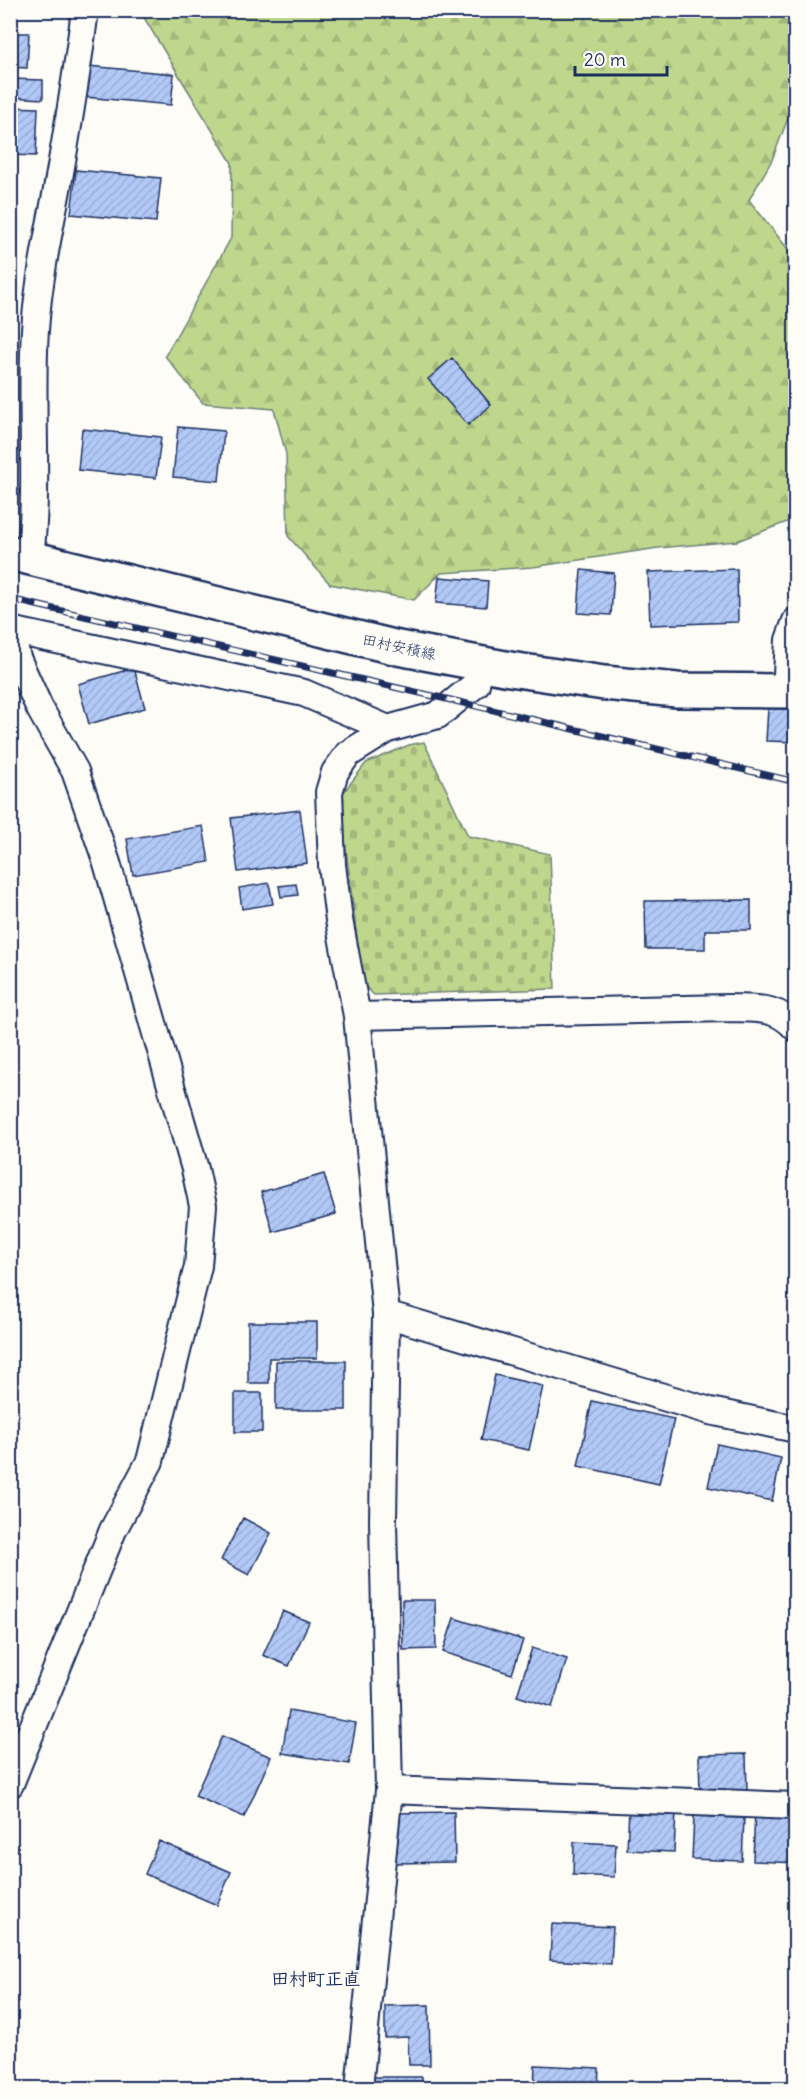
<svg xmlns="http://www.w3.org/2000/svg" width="806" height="2099" viewBox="0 0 806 2099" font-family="Delius,'Klee One',sans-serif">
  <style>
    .forest { fill: url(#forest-firs); stroke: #6d8276; stroke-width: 1.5 }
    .cemetery { fill: url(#cemetery-stones); stroke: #6d8276; stroke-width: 1.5 }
    .building { fill: url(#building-hatch); stroke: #1b2f5e; stroke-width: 1.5 }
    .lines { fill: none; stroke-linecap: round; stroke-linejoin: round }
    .street-casing { stroke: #1b2f5e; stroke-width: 30 }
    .secondary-casing { stroke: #1b2f5e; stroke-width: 38 }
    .street { stroke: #fdfcf7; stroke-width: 26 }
    .secondary { stroke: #fdfcf7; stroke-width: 33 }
    .rail-casing { stroke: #1b2f5e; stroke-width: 7 }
    .rail { stroke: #fdfcf7; stroke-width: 4.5; stroke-dasharray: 14; stroke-linecap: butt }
    .labels { text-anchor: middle; stroke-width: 5; stroke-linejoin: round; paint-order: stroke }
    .street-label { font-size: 15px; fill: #1b2f5e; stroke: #fdfcf7 }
    .quarter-label { font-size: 18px; font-weight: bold; fill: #1b2f5e; stroke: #fdfcf7 }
  </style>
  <defs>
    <pattern id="forest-firs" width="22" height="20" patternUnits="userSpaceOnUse" patternTransform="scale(1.5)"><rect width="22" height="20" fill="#bfd68d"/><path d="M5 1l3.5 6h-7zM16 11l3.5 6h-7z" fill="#a4b87c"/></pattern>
    <pattern id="cemetery-stones" width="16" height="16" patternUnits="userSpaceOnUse" patternTransform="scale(1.5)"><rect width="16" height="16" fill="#bfd68d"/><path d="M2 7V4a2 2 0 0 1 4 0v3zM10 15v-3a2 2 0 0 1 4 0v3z" fill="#a4b87c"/></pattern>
    <pattern id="building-hatch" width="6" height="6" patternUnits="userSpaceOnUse" patternTransform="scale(1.5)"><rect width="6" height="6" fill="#b2c9f7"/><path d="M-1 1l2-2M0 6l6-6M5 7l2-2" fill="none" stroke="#98add6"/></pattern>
  </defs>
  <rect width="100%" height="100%" fill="#fdfcf7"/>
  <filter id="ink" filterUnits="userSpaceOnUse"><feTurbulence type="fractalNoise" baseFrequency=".0167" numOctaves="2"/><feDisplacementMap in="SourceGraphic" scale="12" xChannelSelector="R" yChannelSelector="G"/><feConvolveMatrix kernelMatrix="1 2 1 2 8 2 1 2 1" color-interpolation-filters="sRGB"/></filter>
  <g filter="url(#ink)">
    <path class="forest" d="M 140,11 L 795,11 L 795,100 L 772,160 L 749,200 L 795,258 L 795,519 L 737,541 L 658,548 L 533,567 L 441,573 L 414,600 L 330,584 L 288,536 L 286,454 L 274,409 L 203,403 L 165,356 L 231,238 L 232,163 Z"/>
    <path class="cemetery" d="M 424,742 L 468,836 L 550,854 L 555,989 L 374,995 L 363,985 L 342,818 L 343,793 L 366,763 L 409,745 Z"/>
    <path class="building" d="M 10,33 L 29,33 L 27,68 L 10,67 Z
      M 88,66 L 174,74 L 171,105 L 85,97 Z
      M 10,79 L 43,80 L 43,99 L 10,97 Z
      M 10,107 L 38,108 L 36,156 L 10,155 Z
      M 76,170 L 161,178 L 156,222 L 71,214 Z
      M 452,358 L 491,405 L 468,425 L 428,379 Z
      M 178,427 L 224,431 L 219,481 L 173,477 Z
      M 82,429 L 161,437 L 156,478 L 78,470 Z
      M 737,569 L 738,622 L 650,625 L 648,572 Z
      M 581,570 L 614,573 L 611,615 L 578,613 Z
      M 439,577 L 488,581 L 486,607 L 436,603 Z
      M 134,668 L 145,708 L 89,724 L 78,684 Z
      M 10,702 L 16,703 L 15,738 L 10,738 Z
      M 768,708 L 796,710 L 796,742 L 766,741 Z
      M 300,810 L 307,863 L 238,872 L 231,818 Z
      M 203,826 L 209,862 L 133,875 L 127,839 Z
      M 269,883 L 273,904 L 242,909 L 239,888 Z
      M 296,884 L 298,895 L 281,897 L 279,886 Z
      M 751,900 L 751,930 L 705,930 L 705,949 L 646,949 L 645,901 Z
      M 324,1174 L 336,1214 L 273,1232 L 261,1192 Z
      M 248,1322 L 317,1322 L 317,1358 L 269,1358 L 269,1383 L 248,1383 Z
      M 276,1361 L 346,1361 L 346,1410 L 276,1410 Z
      M 495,1375 L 543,1386 L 529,1450 L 481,1440 Z
      M 235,1393 L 262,1393 L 262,1432 L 235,1432 Z
      M 592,1401 L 674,1419 L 659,1484 L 578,1466 Z
      M 717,1444 L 781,1458 L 772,1501 L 708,1487 Z
      M 243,1518 L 271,1533 L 249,1575 L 221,1560 Z
      M 402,1600 L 435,1600 L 436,1649 L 403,1650 Z
      M 283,1611 L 309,1622 L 289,1666 L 263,1655 Z
      M 454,1618 L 523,1640 L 512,1674 L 443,1652 Z
      M 532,1648 L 567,1659 L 552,1707 L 517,1696 Z
      M 289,1711 L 356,1723 L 349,1764 L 282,1753 Z
      M 222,1736 L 271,1757 L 244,1817 L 195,1796 Z
      M 746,1754 L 747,1791 L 700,1792 L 699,1755 Z
      M 629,1809 L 676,1811 L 674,1852 L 627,1850 Z
      M 755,1810 L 796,1812 L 796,1863 L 753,1861 Z
      M 454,1812 L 455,1862 L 395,1863 L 394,1813 Z
      M 694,1816 L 744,1818 L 742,1861 L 692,1859 Z
      M 159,1841 L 231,1872 L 217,1905 L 145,1874 Z
      M 574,1842 L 616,1844 L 614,1877 L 573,1875 Z
      M 552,1924 L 613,1927 L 611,1964 L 550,1960 Z
      M 429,2005 L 430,2065 L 409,2065 L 408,2037 L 385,2038 L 385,2006 Z
      M 535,2065 L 599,2068 L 598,2088 L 534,2088 Z
      M 371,2077 L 422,2077 L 422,2088 L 371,2088 Z"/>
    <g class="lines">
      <defs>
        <path id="street" d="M 30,558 C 39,483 30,406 35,330 C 38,285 47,240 56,195 C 67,134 77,73 85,10
          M 786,691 L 789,640 L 796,621
          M 357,1016 L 730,1008 C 757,1009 777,1006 796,1028
          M 386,1314 L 710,1411 L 796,1429
          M 10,1784 L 113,1530 L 150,1461 L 198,1266 L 203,1206 L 195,1169 L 107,863 L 75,771 L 40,709 L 17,658 L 10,630 L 304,693 L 388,729
          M 389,1790 L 796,1806
          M 359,2088 L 389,1790 L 383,1522 L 386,1314 L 357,1016 L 339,920 L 332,865 L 329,792 L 335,772 L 348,754 L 388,729 L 438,715 L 476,684 L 480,663"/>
        <path id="secondary" d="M 10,553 L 398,648 L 510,669 L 604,683 L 677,690 L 796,691"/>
      </defs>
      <use href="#street" class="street-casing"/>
      <use href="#secondary" class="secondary-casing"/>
      <use href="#street" class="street"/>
      <use href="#secondary" class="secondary"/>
      <defs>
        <path id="rail" d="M 10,599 L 455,701 L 796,782"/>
      </defs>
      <use href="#rail" class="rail-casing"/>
      <use href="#rail" class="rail"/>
    </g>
  </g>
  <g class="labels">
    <g class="street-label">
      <text transform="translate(399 647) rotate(12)" y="5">田村安積線</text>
    </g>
    <g class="quarter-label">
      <text x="316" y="1985">田村町正直</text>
    </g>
  </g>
  <rect width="806" height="2099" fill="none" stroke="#fdfcf7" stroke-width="36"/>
  <rect x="18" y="18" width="770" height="2063" fill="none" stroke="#1b2f5e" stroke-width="2" filter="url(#ink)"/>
  <path d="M575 66v9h92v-9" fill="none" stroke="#1b2f5e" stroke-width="3"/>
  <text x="584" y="66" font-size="18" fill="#1b2f5e" stroke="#fdfcf7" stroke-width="4.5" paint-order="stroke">20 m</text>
</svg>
